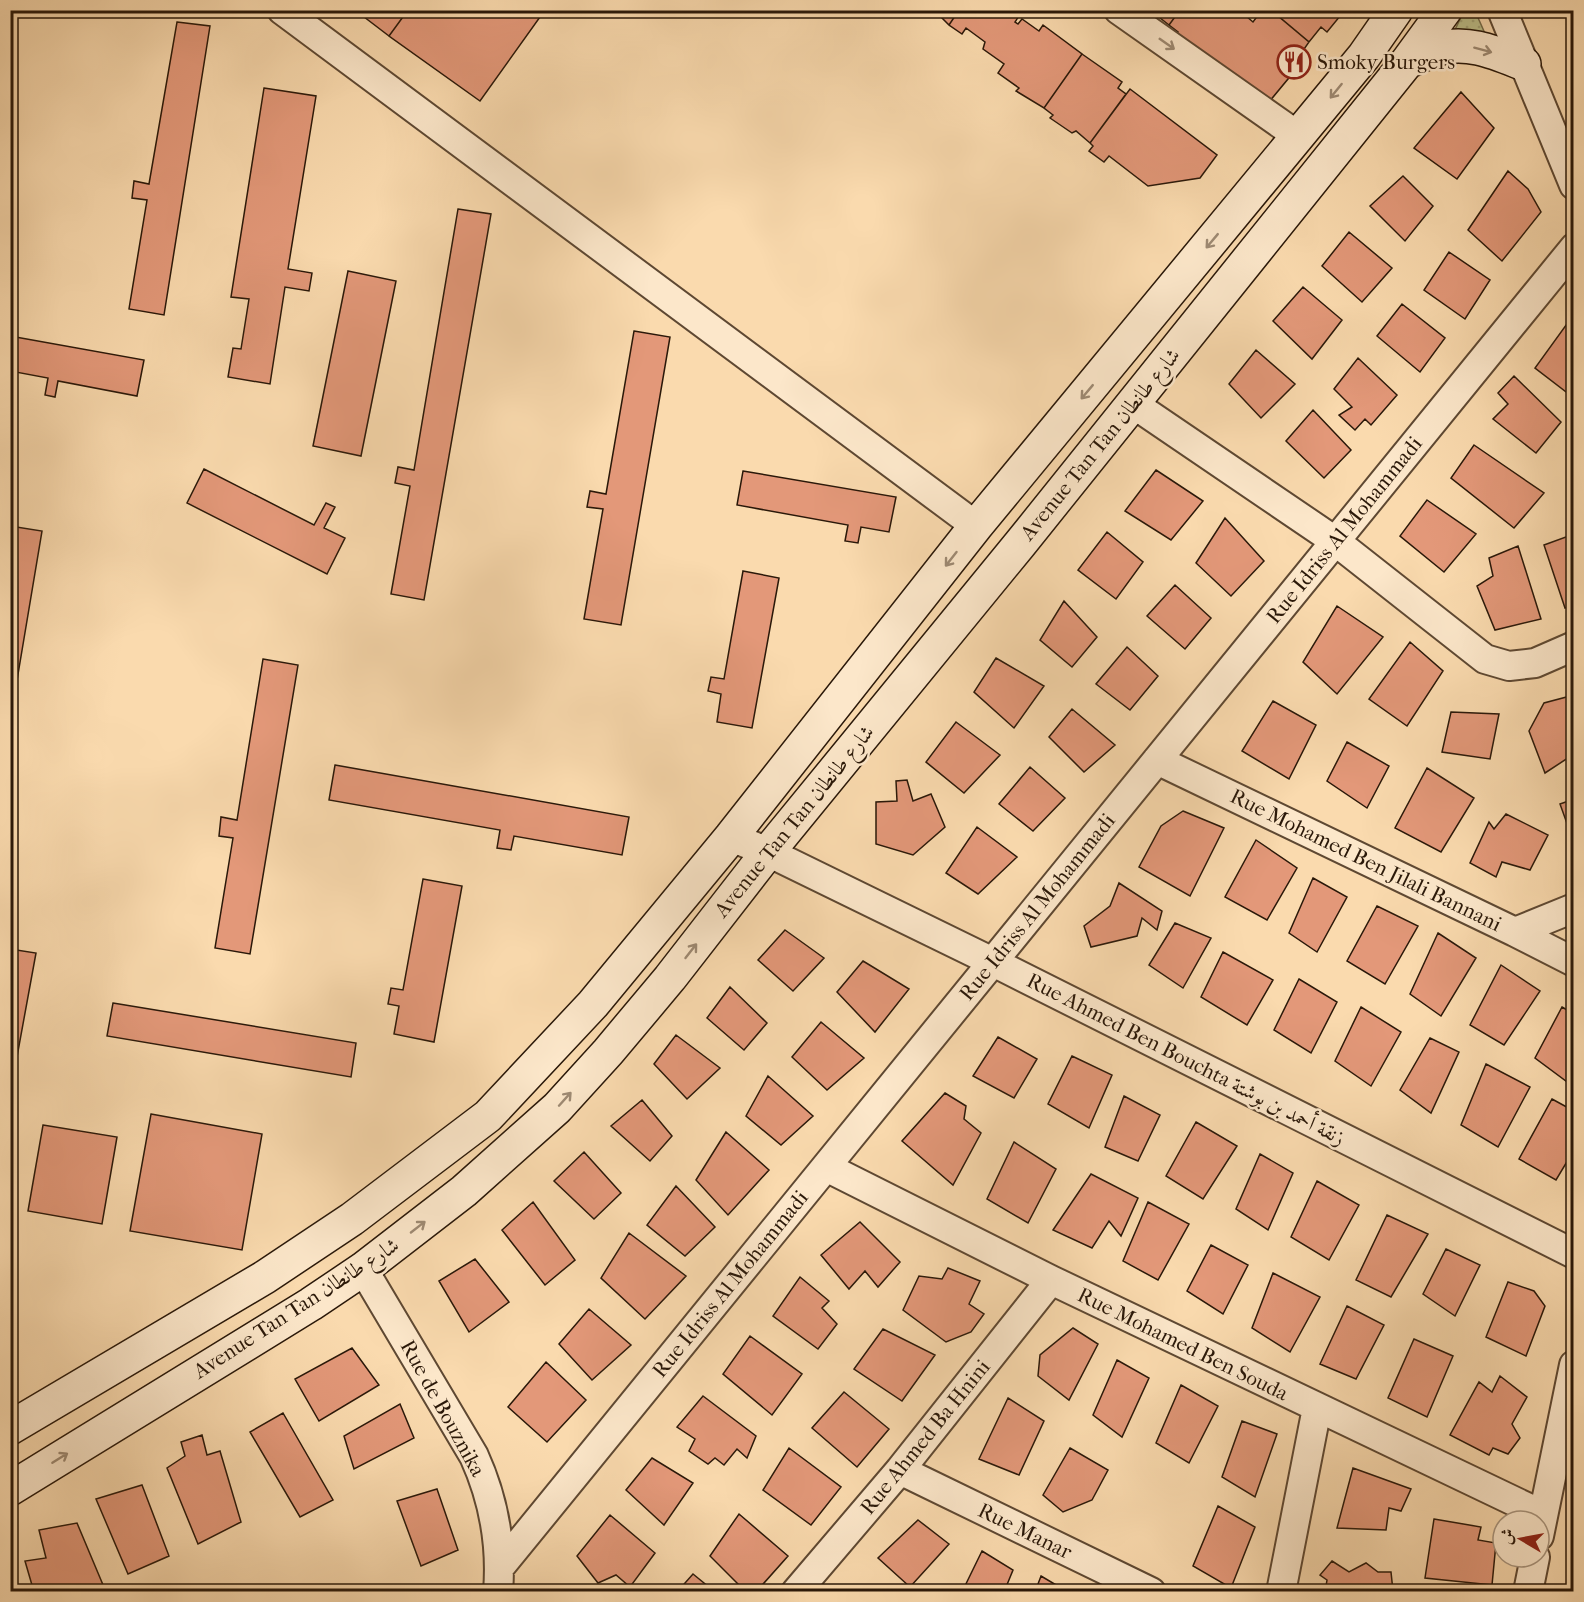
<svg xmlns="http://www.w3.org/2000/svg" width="1584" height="1602" viewBox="0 0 1584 1602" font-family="'IM FELL French Canon',Amiri,serif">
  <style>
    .grass { fill: url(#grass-dots); stroke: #746c4a; stroke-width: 1.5 }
    .building { fill: #e39879; stroke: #2a1809; stroke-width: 1.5 }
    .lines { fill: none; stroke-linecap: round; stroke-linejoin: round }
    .minor-casing { stroke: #5e4832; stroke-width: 32 }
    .secondary-casing { stroke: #2a1809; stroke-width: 36 }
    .minor { stroke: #fce7ca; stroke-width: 28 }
    .secondary { stroke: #fce7ca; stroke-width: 33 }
    .oneway { stroke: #9e8a73 }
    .labels { text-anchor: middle; stroke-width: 5; stroke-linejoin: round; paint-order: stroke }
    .poi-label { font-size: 21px; fill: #2a1809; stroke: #fce7ca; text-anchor: start }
    .street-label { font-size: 21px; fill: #2a1809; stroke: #fce7ca }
  </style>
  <defs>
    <pattern id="grass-dots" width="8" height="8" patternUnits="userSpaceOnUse" patternTransform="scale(1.5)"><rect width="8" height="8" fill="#bdc08b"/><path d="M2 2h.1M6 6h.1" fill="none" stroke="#a3a477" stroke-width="1.8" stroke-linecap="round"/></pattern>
  </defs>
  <rect width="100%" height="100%" fill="#fadaae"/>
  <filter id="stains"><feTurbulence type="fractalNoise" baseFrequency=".00333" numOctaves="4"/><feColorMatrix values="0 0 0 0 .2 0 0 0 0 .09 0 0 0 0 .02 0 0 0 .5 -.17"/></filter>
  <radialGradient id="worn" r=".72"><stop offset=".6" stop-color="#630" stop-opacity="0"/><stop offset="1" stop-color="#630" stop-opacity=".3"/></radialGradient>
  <path class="grass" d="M 1464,11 L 1475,11 L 1487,38 L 1451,38 Z"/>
  <path class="building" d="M 355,10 L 408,10 L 389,36 Z
    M 408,10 L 545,10 L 480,101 L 389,36 Z
    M 939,10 L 959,10 L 949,25 L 941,17 L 944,14 Z
    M 959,10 L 1023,10 L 1015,22 L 1018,24 L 1022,19 L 1039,31 L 1043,25 L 1082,54 L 1044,108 L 1016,91 L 1019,88 L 998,73 L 1004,64 L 983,49 L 985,42 L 966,28 L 962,34 L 949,25 Z
    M 1150,10 L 1180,10 L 1169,25 Z
    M 1180,10 L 1239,10 L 1253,22 L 1262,10 L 1271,10 L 1309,42 L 1302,52 L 1307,56 L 1269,102 L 1175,34 L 1178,32 L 1169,25 Z
    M 1271,10 L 1345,10 L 1327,32 L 1321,27 L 1309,42 Z
    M 177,22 L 210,26 L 164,315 L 129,309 L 147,200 L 132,198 L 134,181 L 149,184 Z
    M 1082,54 L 1122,82 L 1118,88 L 1126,94 L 1090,143 L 1076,131 L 1072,133 L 1050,118 L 1053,115 L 1044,108 Z
    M 264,88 L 316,96 L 288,269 L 312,273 L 309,291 L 285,287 L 270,384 L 228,377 L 233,348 L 241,349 L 249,299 L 231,297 Z
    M 1130,89 L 1217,155 L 1200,178 L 1148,186 L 1109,156 L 1104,162 L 1089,151 L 1093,146 L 1090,143 Z
    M 1461,92 L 1494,128 L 1457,179 L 1414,148 Z
    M 1508,171 L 1528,189 L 1541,212 L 1502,261 L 1468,230 Z
    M 1403,176 L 1433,206 L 1405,241 L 1370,206 Z
    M 458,209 L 491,214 L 424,600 L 391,594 L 410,486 L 395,483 L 398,467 L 414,470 Z
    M 1349,232 L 1392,268 L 1362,302 L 1322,266 Z
    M 1449,252 L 1490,280 L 1465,319 L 1424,290 Z
    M 348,271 L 396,281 L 361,456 L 313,446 Z
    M 1303,287 L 1342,320 L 1312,359 L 1273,321 Z
    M 1402,304 L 1445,338 L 1420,372 L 1377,336 Z
    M 1569,321 L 1574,325 L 1574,398 L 1535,368 Z
    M 634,331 L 670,337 L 621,625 L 584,619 L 603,509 L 587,507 L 590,491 L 606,494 Z
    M 10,336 L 144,360 L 137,396 L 58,381 L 55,397 L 45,395 L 48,378 L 10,371 Z
    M 1256,350 L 1295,384 L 1261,418 L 1229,384 Z
    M 1358,358 L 1397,395 L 1371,425 L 1365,419 L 1355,430 L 1339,415 L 1352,407 L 1334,389 Z
    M 1514,376 L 1561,422 L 1536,453 L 1493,419 L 1508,404 L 1498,393 Z
    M 1313,410 L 1351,450 L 1324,478 L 1286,441 Z
    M 1474,445 L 1544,493 L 1514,528 L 1451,478 Z
    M 204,469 L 314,525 L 326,503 L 335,507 L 324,528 L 345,538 L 327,574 L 187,503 Z
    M 1156,470 L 1203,501 L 1171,540 L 1125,511 Z
    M 743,471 L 896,497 L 889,532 L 861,527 L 858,543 L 845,541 L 848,525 L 737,505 Z
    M 1427,500 L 1476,534 L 1444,572 L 1400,536 Z
    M 1225,518 L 1264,561 L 1231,596 L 1196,563 Z
    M 10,526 L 42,531 L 10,722 Z
    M 1107,532 L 1143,562 L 1116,599 L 1078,570 Z
    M 1574,534 L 1574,605 L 1565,608 L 1544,545 Z
    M 1518,546 L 1541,619 L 1495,630 L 1477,586 L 1493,576 L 1489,558 Z
    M 743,571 L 779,578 L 752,728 L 717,722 L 721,694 L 708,691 L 711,677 L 724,679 Z
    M 1175,585 L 1211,618 L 1185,649 L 1147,616 Z
    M 1064,601 L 1097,637 L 1072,667 L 1040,640 Z
    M 1337,606 L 1383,637 L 1337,694 L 1303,662 Z
    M 1410,642 L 1443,671 L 1407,726 L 1369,699 Z
    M 1127,647 L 1158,676 L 1130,710 L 1096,684 Z
    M 996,658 L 1044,686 L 1014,728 L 974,692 Z
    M 263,659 L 298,665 L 250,954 L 215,948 L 233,838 L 219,836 L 221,817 L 237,820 Z
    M 1574,695 L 1574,754 L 1545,773 L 1529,731 L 1544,703 Z
    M 1273,701 L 1316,725 L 1289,779 L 1242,751 Z
    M 1072,709 L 1115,745 L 1084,772 L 1049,737 Z
    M 1451,712 L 1499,714 L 1490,759 L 1442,752 Z
    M 956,722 L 1000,755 L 964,793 L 926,762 Z
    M 1347,742 L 1389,766 L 1367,808 L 1327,781 Z
    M 335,765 L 629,817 L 622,855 L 514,836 L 511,850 L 497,848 L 500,830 L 329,800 Z
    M 1030,767 L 1065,798 L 1033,831 L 999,804 Z
    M 1427,768 L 1474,798 L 1441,852 L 1395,828 Z
    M 907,780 L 913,801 L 931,794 L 945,827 L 913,855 L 876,844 L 876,802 L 897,801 L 896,781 Z
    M 1574,799 L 1574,843 L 1560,804 Z
    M 1183,811 L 1224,828 L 1190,896 L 1139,867 L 1161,826 Z
    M 1506,814 L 1548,835 L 1530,870 L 1502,862 L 1496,877 L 1470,863 L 1489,822 L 1494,829 Z
    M 977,827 L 1017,857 L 978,894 L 946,873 Z
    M 1256,840 L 1297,868 L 1267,920 L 1225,897 Z
    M 1313,878 L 1347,897 L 1317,952 L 1289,933 Z
    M 423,879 L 462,886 L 434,1042 L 394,1034 L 399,1006 L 388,1004 L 391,988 L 403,990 Z
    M 1119,883 L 1162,911 L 1157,930 L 1142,918 L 1137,936 L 1091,947 L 1084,926 L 1110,906 Z
    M 1377,906 L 1418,926 L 1385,984 L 1347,961 Z
    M 1175,923 L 1211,938 L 1183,988 L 1149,965 Z
    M 785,930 L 824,958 L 793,991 L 758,960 Z
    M 1438,933 L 1476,958 L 1441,1016 L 1410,994 Z
    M 10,949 L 36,953 L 10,1095 Z
    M 1223,952 L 1273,980 L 1247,1025 L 1201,997 Z
    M 863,961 L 909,989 L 875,1032 L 837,992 Z
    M 1501,965 L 1540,991 L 1504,1045 L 1470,1025 Z
    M 1299,979 L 1337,1002 L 1311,1053 L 1274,1030 Z
    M 730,987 L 767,1023 L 744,1050 L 707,1018 Z
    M 113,1003 L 356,1043 L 351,1077 L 107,1036 Z
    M 1361,1007 L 1401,1032 L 1371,1086 L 1335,1061 Z
    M 1562,1007 L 1574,1014 L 1574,1087 L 1535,1058 Z
    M 821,1022 L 864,1058 L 827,1090 L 792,1057 Z
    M 676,1035 L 720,1068 L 687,1099 L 654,1064 Z
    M 998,1037 L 1037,1059 L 1014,1098 L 973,1076 Z
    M 1430,1038 L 1459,1052 L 1431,1113 L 1400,1090 Z
    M 1072,1056 L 1112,1075 L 1089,1128 L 1048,1104 Z
    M 1486,1064 L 1530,1087 L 1498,1147 L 1461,1125 Z
    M 768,1076 L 813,1116 L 781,1145 L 746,1116 Z
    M 945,1093 L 966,1106 L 964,1119 L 981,1133 L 953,1185 L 902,1141 Z
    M 1124,1096 L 1160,1115 L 1138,1161 L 1105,1147 Z
    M 1552,1099 L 1574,1111 L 1574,1150 L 1556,1180 L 1519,1159 Z
    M 642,1100 L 672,1136 L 650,1161 L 611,1126 Z
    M 151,1114 L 262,1134 L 242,1250 L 130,1231 Z
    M 1196,1122 L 1237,1146 L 1203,1199 L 1166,1176 Z
    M 43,1125 L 117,1137 L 102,1224 L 28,1211 Z
    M 726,1132 L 769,1170 L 728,1215 L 696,1180 Z
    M 1014,1142 L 1056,1169 L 1028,1223 L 987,1199 Z
    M 584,1152 L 621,1193 L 594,1219 L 554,1181 Z
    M 1260,1154 L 1293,1173 L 1268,1230 L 1236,1209 Z
    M 1091,1174 L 1138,1198 L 1121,1236 L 1109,1221 L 1092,1248 L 1053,1230 Z
    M 1317,1181 L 1359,1205 L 1329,1260 L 1291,1237 Z
    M 676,1186 L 715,1227 L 685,1256 L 647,1225 Z
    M 533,1202 L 575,1260 L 545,1285 L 502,1230 Z
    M 1148,1202 L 1189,1224 L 1158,1280 L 1123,1261 Z
    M 1387,1215 L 1428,1234 L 1391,1297 L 1356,1280 Z
    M 860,1222 L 900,1262 L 878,1287 L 865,1271 L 849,1289 L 821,1255 Z
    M 629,1233 L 686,1276 L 645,1319 L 601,1278 Z
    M 1211,1245 L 1248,1265 L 1223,1314 L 1187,1291 Z
    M 1446,1249 L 1480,1265 L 1455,1316 L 1423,1294 Z
    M 475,1259 L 509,1302 L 469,1332 L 439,1281 Z
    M 948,1268 L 980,1281 L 969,1304 L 984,1314 L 971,1332 L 946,1342 L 903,1310 L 919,1276 L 942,1279 Z
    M 1273,1273 L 1320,1297 L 1290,1352 L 1252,1328 Z
    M 800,1277 L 829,1301 L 822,1308 L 837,1324 L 818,1349 L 773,1316 Z
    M 1508,1282 L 1534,1291 L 1545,1306 L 1526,1356 L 1486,1337 Z
    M 1347,1306 L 1384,1325 L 1356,1379 L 1320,1364 Z
    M 589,1309 L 631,1345 L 592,1380 L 559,1344 Z
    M 1073,1328 L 1098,1344 L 1069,1400 L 1038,1376 L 1040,1355 Z
    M 883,1329 L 935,1355 L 902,1401 L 854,1369 Z
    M 750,1336 L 802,1374 L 772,1415 L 723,1374 Z
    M 1414,1339 L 1453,1356 L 1427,1417 L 1388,1398 Z
    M 352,1348 L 379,1385 L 319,1421 L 295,1379 Z
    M 1117,1360 L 1149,1378 L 1122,1437 L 1093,1415 Z
    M 546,1362 L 586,1400 L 547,1442 L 508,1407 Z
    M 1500,1376 L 1527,1397 L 1512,1424 L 1520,1438 L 1508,1454 L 1493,1448 L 1489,1455 L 1450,1435 L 1479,1382 L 1492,1392 Z
    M 1181,1385 L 1218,1406 L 1189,1463 L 1156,1443 Z
    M 844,1392 L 889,1429 L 857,1467 L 812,1428 Z
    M 703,1396 L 756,1436 L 747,1458 L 737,1449 L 724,1465 L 715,1458 L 708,1464 L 689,1451 L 695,1439 L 677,1427 Z
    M 1008,1398 L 1044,1421 L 1019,1475 L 979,1459 Z
    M 400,1404 L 414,1438 L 354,1469 L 344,1436 Z
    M 283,1413 L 333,1500 L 300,1517 L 250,1432 Z
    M 1242,1421 L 1277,1434 L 1255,1497 L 1222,1477 Z
    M 202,1435 L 207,1455 L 220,1451 L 241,1522 L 198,1544 L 167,1468 L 185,1456 L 181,1442 Z
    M 789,1448 L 841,1487 L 811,1525 L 763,1490 Z
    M 1070,1448 L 1108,1470 L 1092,1500 L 1063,1512 L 1043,1495 Z
    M 652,1458 L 693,1483 L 664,1525 L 626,1490 Z
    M 1353,1468 L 1411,1489 L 1401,1511 L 1389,1508 L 1386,1530 L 1337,1528 Z
    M 142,1485 L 169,1556 L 128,1574 L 96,1499 Z
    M 437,1489 L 458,1550 L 421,1566 L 397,1501 Z
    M 1218,1506 L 1255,1527 L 1231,1588 L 1193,1566 Z
    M 739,1514 L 788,1556 L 756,1592 L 746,1592 L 710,1556 Z
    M 610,1515 L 655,1553 L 630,1587 L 616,1575 L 598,1583 L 577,1556 Z
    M 1434,1519 L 1481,1527 L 1478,1540 L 1496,1543 L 1492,1585 L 1425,1578 Z
    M 918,1520 L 949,1544 L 910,1587 L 878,1558 Z
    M 77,1523 L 106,1592 L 34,1592 L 25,1561 L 46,1558 L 39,1530 Z
    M 982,1551 L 1013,1570 L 1004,1592 L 962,1592 Z
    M 1332,1561 L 1349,1572 L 1366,1563 L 1378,1572 L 1391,1572 L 1393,1591 L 1325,1592 L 1327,1580 L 1320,1575 Z
    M 693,1574 L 715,1592 L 677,1592 Z
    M 1041,1576 L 1068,1592 L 1035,1592 Z"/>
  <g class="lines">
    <defs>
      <path id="minor" d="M 282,10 L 976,526
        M 1119,10 L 1298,136
        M 1502,10 L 1574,185
        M 1132,403 L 1335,541 L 1485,659 L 1509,666 L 1535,663 L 1574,646
        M 1157,760 L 1515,932 L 1574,962
        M 731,837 L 768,852 L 993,962 L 1574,1254
        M 1515,932 L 1574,908
        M 826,1167 L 1051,1280 L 1543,1515
        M 363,1269 L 474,1456 C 494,1500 502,1543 498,1592
        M 900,1470 L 1151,1592
        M 1539,1536 L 1574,1365
        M 500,1567 L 1574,248
        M 796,1592 L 900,1470 L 1051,1280
        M 1281,1592 L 1317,1408
        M 1528,1592 L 1535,1557"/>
      <path id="secondary" d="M 1407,62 C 1417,58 1427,52 1437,49 C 1468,40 1496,53 1524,64
        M 10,1428 L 265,1277 L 352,1219 L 488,1116 L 593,1004 L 731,837 L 976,526 L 1364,56 L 1396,10
        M 10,1489 L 311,1304 L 363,1269 L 464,1191 L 557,1108 L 608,1052 L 670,978 L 768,852 L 1020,544 L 1407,62 L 1445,10"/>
    </defs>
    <use href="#minor" class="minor-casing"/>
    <use href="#secondary" class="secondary-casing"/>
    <use href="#minor" class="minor"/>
    <use href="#secondary" class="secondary"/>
  </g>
  <defs><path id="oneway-shaft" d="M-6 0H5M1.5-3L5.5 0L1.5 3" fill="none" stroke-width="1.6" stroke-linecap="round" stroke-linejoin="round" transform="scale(1.5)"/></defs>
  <g class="oneway">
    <use href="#oneway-shaft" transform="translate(1167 44) rotate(35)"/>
    <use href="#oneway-shaft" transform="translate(1483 50) rotate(15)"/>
    <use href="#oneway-shaft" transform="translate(1336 91) rotate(129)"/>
    <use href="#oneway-shaft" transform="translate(1212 241) rotate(130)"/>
    <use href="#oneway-shaft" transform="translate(1087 392) rotate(130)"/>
    <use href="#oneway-shaft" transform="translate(951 559) rotate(128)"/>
    <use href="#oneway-shaft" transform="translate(691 951) rotate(-52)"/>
    <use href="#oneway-shaft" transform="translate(565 1099) rotate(-48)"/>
    <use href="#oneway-shaft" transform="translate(418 1227) rotate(-38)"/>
    <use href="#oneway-shaft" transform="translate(60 1458) rotate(-32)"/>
  </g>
  <defs>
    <symbol id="restaurant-ring" viewBox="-11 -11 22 22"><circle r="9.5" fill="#fce7ca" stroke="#8f2418" stroke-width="1.5"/><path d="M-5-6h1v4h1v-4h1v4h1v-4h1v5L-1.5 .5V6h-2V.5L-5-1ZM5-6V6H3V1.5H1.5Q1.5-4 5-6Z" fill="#8f2418"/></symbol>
  </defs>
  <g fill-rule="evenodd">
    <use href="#restaurant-ring" x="1275" y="43" width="38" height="38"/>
  </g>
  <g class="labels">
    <g class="poi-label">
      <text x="1317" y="69">Smoky Burgers</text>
    </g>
    <g class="street-label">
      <text transform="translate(1100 444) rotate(-51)" y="7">Avenue Tan Tan شارع طانطان</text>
      <text transform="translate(1344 530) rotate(-51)" y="7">Rue Idriss Al Mohammadi</text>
      <text transform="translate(794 821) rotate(-51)" y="7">Avenue Tan Tan شارع طانطان</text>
      <text transform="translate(1366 860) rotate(26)" y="7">Rue Mohamed Ben Jilali Bannani</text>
      <text transform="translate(1037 907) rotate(-51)" y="7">Rue Idriss Al Mohammadi</text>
      <text transform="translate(1186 1059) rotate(27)" y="7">Rue Ahmed Ben Bouchta زنقة أحمد بن بوشتة</text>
      <text transform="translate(730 1284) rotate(-51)" y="7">Rue Idriss Al Mohammadi</text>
      <text transform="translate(296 1308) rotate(-33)" y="7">Avenue Tan Tan شارع طانطان</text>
      <text transform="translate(1183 1344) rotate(26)" y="7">Rue Mohamed Ben Souda</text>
      <text transform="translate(443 1408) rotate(61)" y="7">Rue de Bouznika</text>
      <text transform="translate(925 1437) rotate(-51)" y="7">Rue Ahmed Ba Hnini</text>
      <text transform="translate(1025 1531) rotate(26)" y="7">Rue Manar</text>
    </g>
  </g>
  <rect width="1584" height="1602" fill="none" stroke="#fadaae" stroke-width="36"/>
  <rect x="12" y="12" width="1560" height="1578" fill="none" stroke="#2a1809" stroke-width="3"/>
  <rect x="18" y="18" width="1548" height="1566" fill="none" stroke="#2a1809" stroke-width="1.5"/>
  <g transform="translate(1521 1539) rotate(280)"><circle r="28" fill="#fce7ca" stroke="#a8947d" stroke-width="1.5"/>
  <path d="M0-4.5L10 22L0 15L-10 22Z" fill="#8f2418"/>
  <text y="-9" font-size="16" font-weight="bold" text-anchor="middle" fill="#2a1809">ش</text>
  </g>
  <rect width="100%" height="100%" filter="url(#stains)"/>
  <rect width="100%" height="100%" fill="url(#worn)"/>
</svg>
